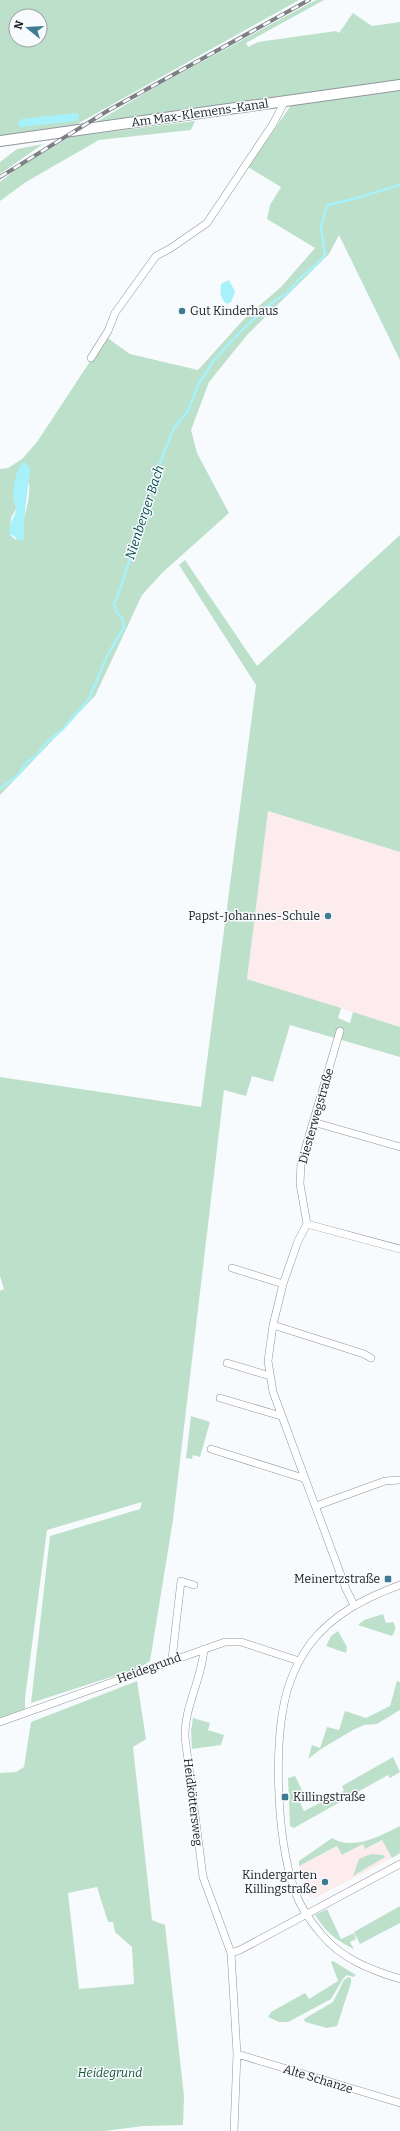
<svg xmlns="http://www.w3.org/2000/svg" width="400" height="2131" viewBox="0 0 400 2131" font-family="Bitter,serif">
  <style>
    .education { fill: #fdecee }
    .green { fill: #bde0cb; fill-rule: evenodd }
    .water { fill: #a7f1fb }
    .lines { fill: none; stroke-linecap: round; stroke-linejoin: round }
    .stream { stroke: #a7f1fb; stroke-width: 2.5 }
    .canal { stroke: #a7f1fb; stroke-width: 8 }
    .minor-casing { stroke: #90969d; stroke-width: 8 }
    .secondary-casing { stroke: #90969d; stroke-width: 12 }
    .minor { stroke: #fff; stroke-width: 7 }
    .secondary { stroke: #fff; stroke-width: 10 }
    .rail-casing { stroke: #7d7f82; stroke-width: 4 }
    .rail { stroke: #f8fbfe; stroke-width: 2.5; stroke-dasharray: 8; stroke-linecap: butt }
    .poi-dot { fill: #3e7a91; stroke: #f8fbfe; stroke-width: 1.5 }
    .labels { text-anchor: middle; stroke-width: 3; stroke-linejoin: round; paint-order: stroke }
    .street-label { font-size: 12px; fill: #191b1e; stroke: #f8fbfe }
    .poi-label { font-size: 12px; fill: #191b1e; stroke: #f8fbfe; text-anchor: end }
    .park-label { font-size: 12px; font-style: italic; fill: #125536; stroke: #f8fbfe }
    .water-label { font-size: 13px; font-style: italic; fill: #01484f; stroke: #f8fbfe }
  </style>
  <rect width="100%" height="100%" fill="#f8fbfe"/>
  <path class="education" d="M 268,811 L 400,852 L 400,1027 L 247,979 Z
    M 382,1840 L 392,1858 L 315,1898 L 310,1897 L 299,1866 L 338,1846 L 343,1855 L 363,1844 L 366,1849 Z"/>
  <path class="green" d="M 0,0 L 299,0 L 72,127 L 0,136 ZM 16,16 L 40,16 L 40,40 L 16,40 Z
    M 316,0 L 324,0 L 246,43 L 248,47 L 258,42 L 336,31 L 339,33 L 353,13 L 372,26 L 400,22 L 400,80 L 138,116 L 93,124 L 157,86 Z
    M 400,91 L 400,360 L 339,235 L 329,254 L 247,335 L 209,382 L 191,430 L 197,453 L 229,513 L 162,573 L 142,595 L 95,696 L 0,795 L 0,469 L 8,468 L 22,459 L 37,442 L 89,363 L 90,356 L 102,334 L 130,354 L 198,370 L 244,319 L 281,287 L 315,248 L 267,219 L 270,205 L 281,187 L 248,167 L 292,104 ZM 20,467 C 22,472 28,478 29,484 C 31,500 22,525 16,540 L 10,535 L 11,518 L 16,509 L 14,490 Z
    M 195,121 L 191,130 L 99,140 L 26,182 L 0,201 L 0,182 L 19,167 L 70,137 Z
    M 43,144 L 0,174 L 0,162 L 17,149 Z
    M 400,535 L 400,852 L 268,811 L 247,979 L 341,1008 L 338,1018 L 350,1023 L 353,1012 L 400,1027 L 400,1057 L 290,1025 L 273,1082 L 252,1076 L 246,1096 L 224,1090 L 173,1520 L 150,1661 L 139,1668 L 31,1703 L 50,1536 L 140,1509 L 142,1502 L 47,1530 L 25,1698 L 25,1716 L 0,1725 L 0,1291 L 4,1289 L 0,1276 L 0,1077 L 201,1107 L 256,685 L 179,565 L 185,560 L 257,666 Z
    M 191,1416 L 210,1422 L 200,1457 L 193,1455 L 192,1459 L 186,1458 Z
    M 383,1614 L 386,1623 L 393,1622 C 397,1627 395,1631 392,1636 L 358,1625 L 364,1620 Z
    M 338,1631 L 347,1647 L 346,1653 L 326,1646 L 331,1636 Z
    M 137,1681 L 146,1739 L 133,1747 L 152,1920 L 165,1925 L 184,2096 L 183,2125 L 144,2126 L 104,2131 L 0,2131 L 0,1773 L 16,1772 L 24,1767 L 31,1722 ZM 97,1887 L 108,1922 L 113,1922 L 115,1932 L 132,1947 L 134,1984 L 79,1989 L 68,1893 Z
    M 397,1681 L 400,1682 L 400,1710 L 377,1724 L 364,1725 L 353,1730 L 321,1749 L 308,1759 L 312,1745 L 320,1748 L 327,1727 L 339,1730 L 345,1711 L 366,1718 L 390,1706 Z
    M 193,1718 L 210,1723 L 208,1730 L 224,1735 L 221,1745 L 192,1749 L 191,1731 Z
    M 393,1757 L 400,1772 L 390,1778 L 388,1775 L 294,1828 L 290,1826 L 288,1778 L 295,1776 L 304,1794 L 298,1798 L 304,1811 L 344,1791 L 342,1786 Z
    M 400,1826 L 400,1853 L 392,1858 L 382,1840 L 365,1849 L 363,1844 L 342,1855 L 337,1846 L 299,1866 L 299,1861 L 332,1838 C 353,1851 380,1836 400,1826 Z
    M 371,1854 L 383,1855 L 385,1857 L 353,1876 L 359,1859 Z
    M 400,1906 L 400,1923 L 360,1944 L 354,1932 Z
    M 327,1909 L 341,1939 L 354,1933 L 356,1939 L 350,1942 L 354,1949 C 334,1939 327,1933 315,1915 Z
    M 333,1961 L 356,1975 L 353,1977 L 347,1975 L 343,1979 L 331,1999 L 305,2013 L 288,2022 L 279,2022 L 268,2017 L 271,2012 L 305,1993 L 309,1999 L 338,1981 L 331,1962 Z
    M 348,1977 L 351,1978 L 351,1983 L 337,2026 L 327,2028 L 305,2022 L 304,2019 L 333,2002 L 344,1980 Z"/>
  <path class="water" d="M 229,280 L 235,292 L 231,302 L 227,304 C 220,299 220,292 221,284 Z
    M 25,462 L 28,465 L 30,470 L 24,519 L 24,540 L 21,541 L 10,534 C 8,524 14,519 16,510 C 16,506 14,502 13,497 C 13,489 16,465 25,462 Z"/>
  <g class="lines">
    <path class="stream" d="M 0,789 L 19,774 L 27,762 L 34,758 L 47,742 L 62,730 L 89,699 L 107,656 L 124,627 L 123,620 L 116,611 L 114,604 L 119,593 L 148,503 L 149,490 L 174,428 L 188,411 L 198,385 L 214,360 L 240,332 L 270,304 L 287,293 L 301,277 L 316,265 L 325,255 L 321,227 L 327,205 C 352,201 375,192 400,185"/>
    <path class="canal" d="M 22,123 L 75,117"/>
    <defs>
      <path id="minor" d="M 91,358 L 108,331 L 115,313 L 156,256 L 171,248 L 207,223 L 273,124 L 285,101
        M 340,1031 L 301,1163 L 300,1184 L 307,1224 L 400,1249
        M 313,1122 L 400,1147
        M 307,1224 L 298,1241 L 283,1284 L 273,1325 L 268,1361 L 273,1392 L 346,1589 L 354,1605
        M 232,1268 L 283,1284
        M 273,1325 L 364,1354 L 371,1358
        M 227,1363 L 270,1376
        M 220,1398 L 281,1416
        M 211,1449 L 303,1478
        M 316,1506 L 385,1481 L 400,1480
        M 400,1585 C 365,1598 333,1614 310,1644 C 302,1655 295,1668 290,1682 C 272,1732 276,1841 295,1891 C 300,1907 311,1922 322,1935 C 342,1959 371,1970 400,1979
        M 204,1649 C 202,1679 184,1707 185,1737 L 203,1877 L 231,1953 L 237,2054 L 234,2131
        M 172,1659 L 181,1581 L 194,1585
        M 0,1722 L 225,1642 L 241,1642 L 299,1661
        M 231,1953 L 240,1950 L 400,1864
        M 237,2054 L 400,2103"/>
      <path id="secondary" d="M 0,141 L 400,85"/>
    </defs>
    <use href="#minor" class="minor-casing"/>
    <use href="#secondary" class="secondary-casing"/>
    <use href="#minor" class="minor"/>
    <use href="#secondary" class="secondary"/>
    <defs>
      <path id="rail" d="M 0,177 L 109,110 L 309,0"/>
    </defs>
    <use href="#rail" class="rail-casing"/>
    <use href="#rail" class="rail"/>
  </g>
  <g class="poi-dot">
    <circle cx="182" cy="311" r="4"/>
    <circle cx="328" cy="916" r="4"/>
    <rect x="384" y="1575" width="8" height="8" rx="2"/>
    <rect x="281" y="1793" width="8" height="8" rx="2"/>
    <circle cx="325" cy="1882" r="4"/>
  </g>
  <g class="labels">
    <g class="street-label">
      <text transform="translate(200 113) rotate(-8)" y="4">Am Max-Klemens-Kanal</text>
      <text transform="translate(316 1116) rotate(-74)" y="4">Diesterwegstraße</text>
      <text transform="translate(149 1668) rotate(-20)" y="4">Heidegrund</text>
      <text transform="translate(193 1802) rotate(83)" y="4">Heidköttersweg</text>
      <text transform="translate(318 2079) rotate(17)" y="4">Alte Schanze</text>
    </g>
    <g class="poi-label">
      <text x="190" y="315" text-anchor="start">Gut Kinderhaus</text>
      <text x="320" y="920">Papst-Johannes-Schule</text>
      <text x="380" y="1583">Meinertzstraße</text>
      <text x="293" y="1801" text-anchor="start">Killingstraße</text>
      <text x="317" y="1879">Kindergarten<tspan x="317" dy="14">Killingstraße</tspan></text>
    </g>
    <g class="park-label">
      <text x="110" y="2077">Heidegrund</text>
    </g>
    <g class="water-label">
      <text transform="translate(144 512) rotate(-72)" y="5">Nienberger Bach</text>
    </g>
  </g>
  <g transform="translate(28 28) rotate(288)"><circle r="19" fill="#f8fbfe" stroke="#9fa1a4"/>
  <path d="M0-3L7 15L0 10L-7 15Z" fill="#3e7a91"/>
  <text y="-6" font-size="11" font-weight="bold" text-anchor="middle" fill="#191b1e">N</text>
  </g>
</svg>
